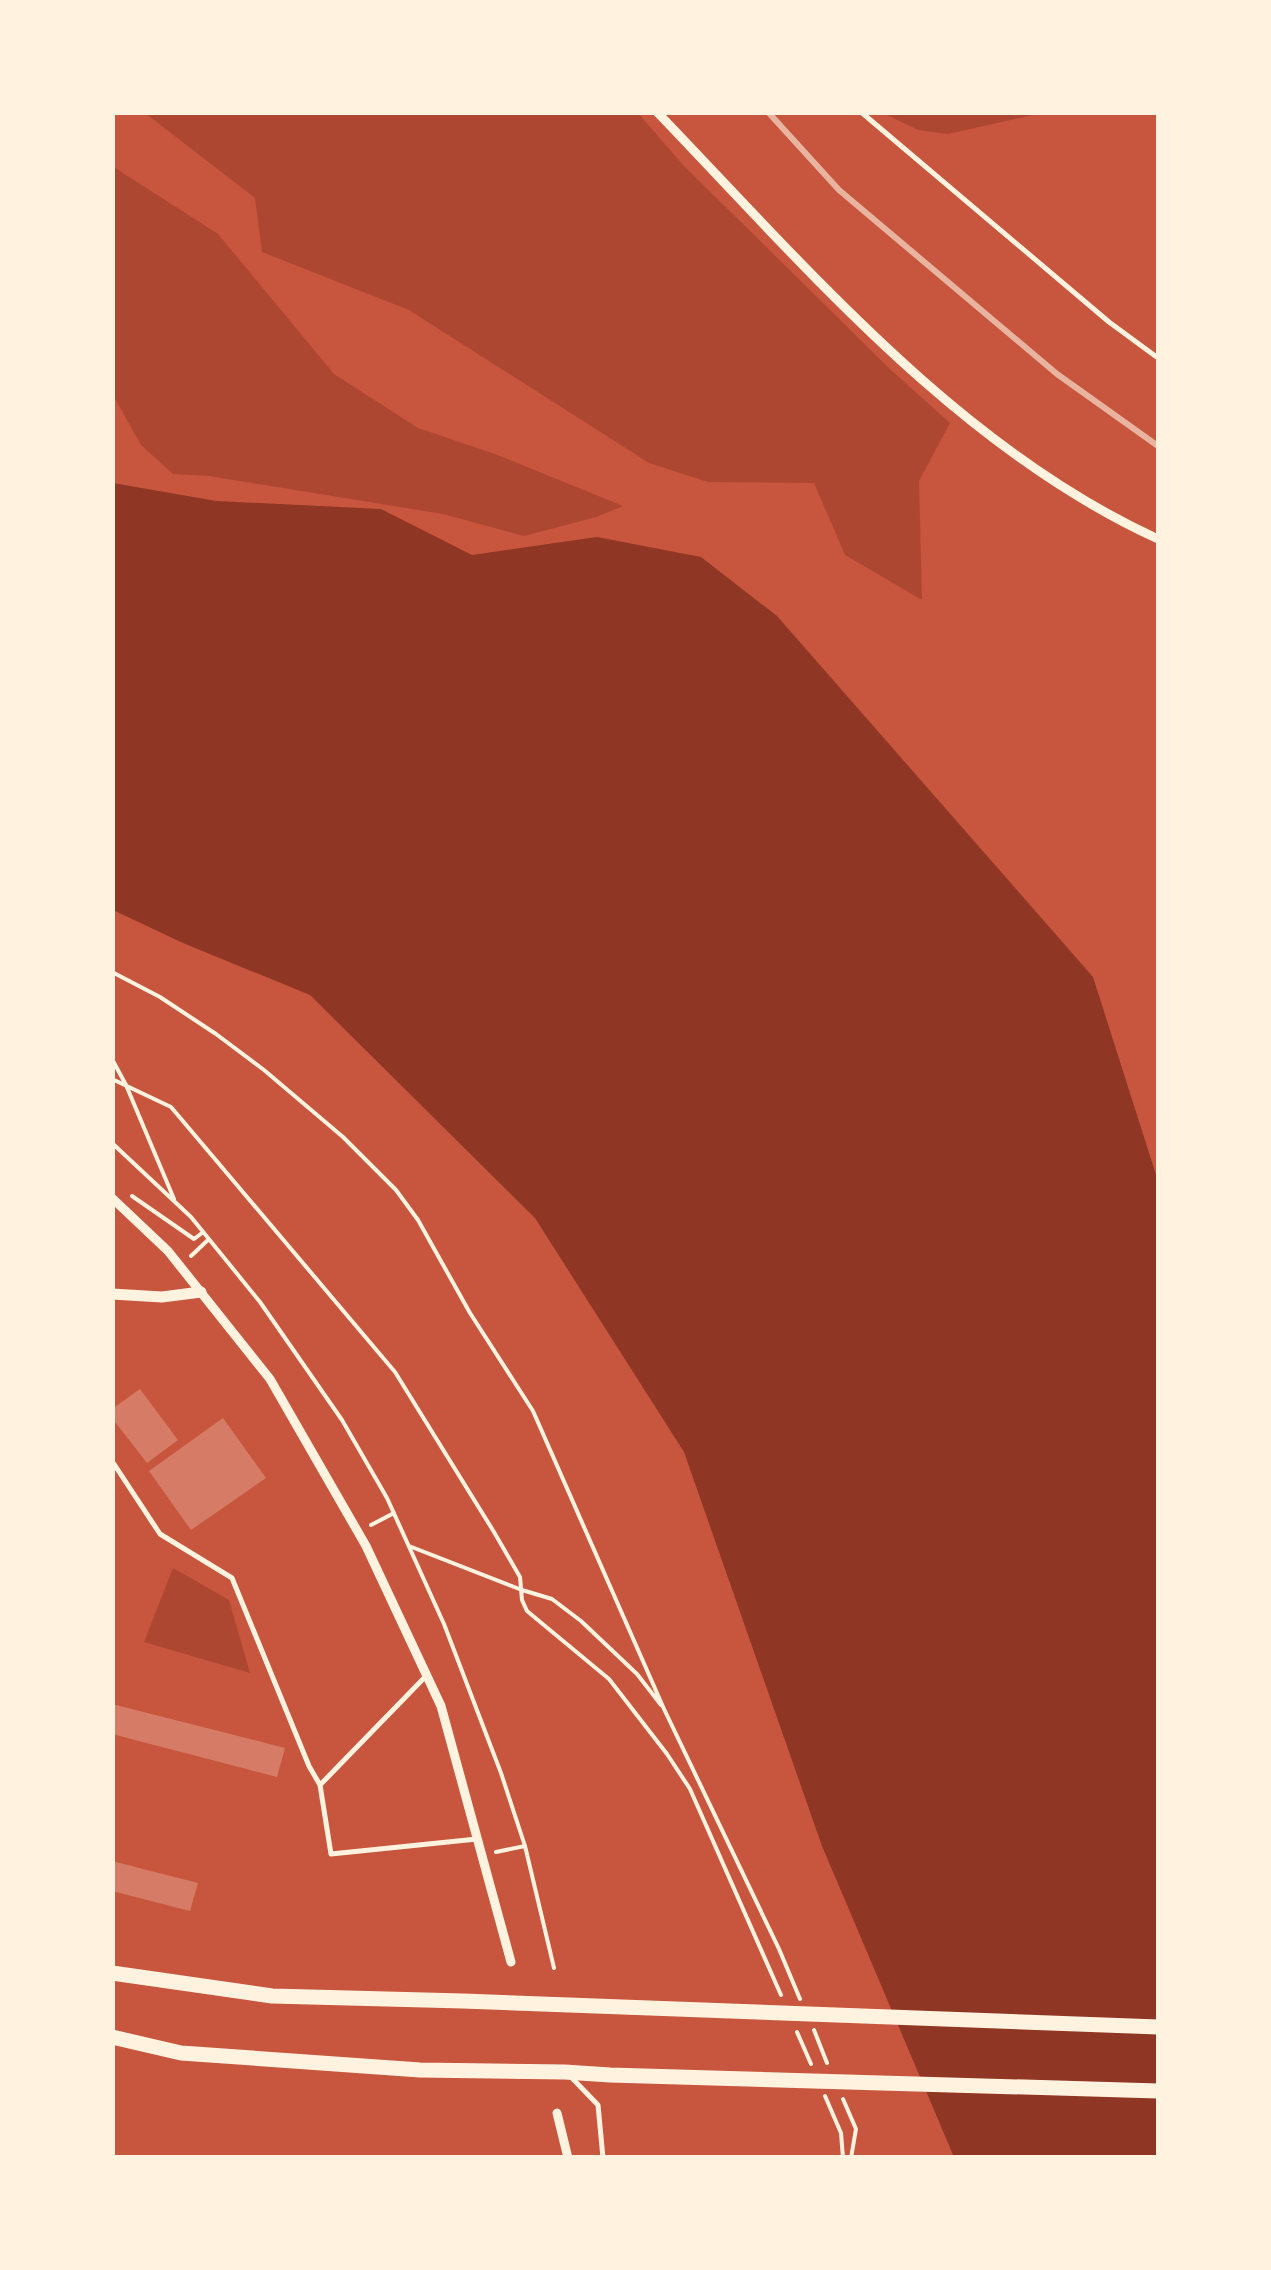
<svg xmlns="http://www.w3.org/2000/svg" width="1271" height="2270" viewBox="0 0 1271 2270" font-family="Poppins,sans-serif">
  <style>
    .green { fill: #ae4732 }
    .water { fill: #8f3625 }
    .building { fill: #d67c66 }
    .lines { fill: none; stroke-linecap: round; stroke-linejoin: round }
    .path { stroke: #fff3e0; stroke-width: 4 }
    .service { stroke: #fff3e0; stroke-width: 5 }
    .minor { stroke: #fff3e0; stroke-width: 9 }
    .tertiary { stroke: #fff3e0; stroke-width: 11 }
    .primary { stroke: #fff3e0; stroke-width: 15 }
    .rail { stroke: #e9b49f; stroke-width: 6 }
  </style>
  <rect width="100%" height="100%" fill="#c8553d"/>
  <path class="green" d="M 145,113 L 638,113 L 684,166 L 892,371 L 950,423 L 919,481 L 922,600 L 845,555 L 814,483 L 708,482 L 649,463 L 409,310 L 262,252 L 255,198 Z
    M 883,113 L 1042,113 L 948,134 L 918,130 Z
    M 112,166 L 218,234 L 334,374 L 418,428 L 495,454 L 623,506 L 596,517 L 524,536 L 443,514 L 209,476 L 173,474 L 141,445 L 113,395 Z
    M 173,1568 L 229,1600 L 250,1673 L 144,1642 Z"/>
  <path class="water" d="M 113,483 L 216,501 L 381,509 L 472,555 L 597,537 L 701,557 L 777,616 L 1093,977 L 1158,1181 L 1158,2157 L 954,2157 L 822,1846 L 684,1452 L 535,1218 L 310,995 L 183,943 L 113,910 Z"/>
  <path class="building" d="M 140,1389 L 178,1440 L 147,1463 L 112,1418 L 112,1409 Z
    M 223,1418 L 266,1478 L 191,1530 L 149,1471 Z
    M 112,1704 L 285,1748 L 277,1777 L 112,1734 Z
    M 112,1861 L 198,1883 L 190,1911 L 112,1891 Z"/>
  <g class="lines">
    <path class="path" d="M 112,972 L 160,997 L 216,1034 L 264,1070 L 343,1137 L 396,1190 L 418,1220 L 470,1313 L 533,1411 L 664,1709 L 779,1949 L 800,1999
      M 112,1059 L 126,1085 L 174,1199
      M 112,1079 L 171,1107 L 395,1372 L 494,1532 L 520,1577 L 522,1600 L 527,1611 L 609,1679 L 667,1754 L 690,1789 L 781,1995
      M 112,1143 L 191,1217 L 260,1302 L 342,1420 L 387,1498 L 444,1624 L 501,1773 L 525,1846 L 554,1968
      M 132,1196 L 194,1239 L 202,1233
      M 191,1256 L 209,1239
      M 371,1525 L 394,1513
      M 409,1546 L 522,1590 L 552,1599 L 581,1621 L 637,1674 L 661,1705
      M 496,1852 L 525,1846
      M 814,2030 L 827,2063
      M 797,2032 L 811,2064
      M 825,2096 L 841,2133 L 843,2158
      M 843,2099 L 856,2129 L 851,2158"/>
    <path class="service" d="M 861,112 L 1109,322 L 1158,358
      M 112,1461 L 160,1534 L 232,1578 L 309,1766 L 320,1785 L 331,1854 L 477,1839
      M 320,1785 L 426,1676
      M 571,2077 L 598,2105 L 603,2158"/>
    <path class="minor" d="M 657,112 C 807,268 959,448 1158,539
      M 112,1198 L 168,1251 L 270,1379 L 366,1546 L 441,1706 L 511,1962
      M 557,2113 L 568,2158"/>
    <path class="tertiary" d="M 112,1294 L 162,1297 L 201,1292"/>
    <path class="primary" d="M 112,1973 L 272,1996 L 463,2001 L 1158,2027
      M 112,2037 L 181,2053 L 420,2070 L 565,2072 L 610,2075 L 1158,2091"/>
    <path class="rail" d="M 768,112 L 839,190 L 1057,374 L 1158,446"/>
  </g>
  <rect width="1271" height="2270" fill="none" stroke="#fff3e0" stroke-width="230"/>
</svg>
